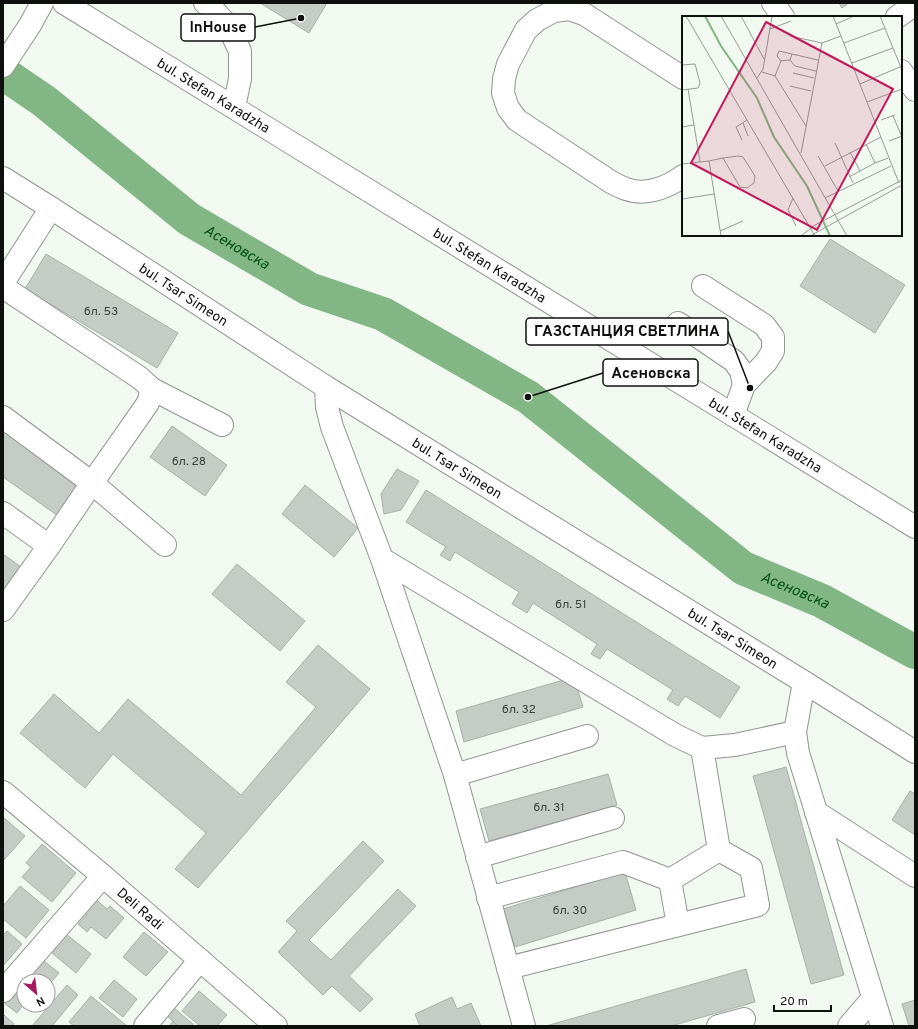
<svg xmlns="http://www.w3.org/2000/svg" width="918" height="1029" viewBox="0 0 918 1029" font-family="Overpass,sans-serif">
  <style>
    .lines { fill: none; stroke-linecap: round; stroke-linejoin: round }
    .river { stroke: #83b685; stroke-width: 34 }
    .building { fill: #c5ccc5; stroke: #a9b0a9 }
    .minor-casing { stroke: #8f968f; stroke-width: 24 }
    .major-casing { stroke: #8f968f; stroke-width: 24 }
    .minor { stroke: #fff; stroke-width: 22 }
    .major { stroke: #fff; stroke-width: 22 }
    .labels { text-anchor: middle; stroke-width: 3; stroke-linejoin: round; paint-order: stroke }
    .number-label { font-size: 12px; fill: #3c3f3c }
    .street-label { font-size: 14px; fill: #0e100e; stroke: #fff }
    .water-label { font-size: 15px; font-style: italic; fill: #005213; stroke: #fff }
    .inset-river { fill: none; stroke: #83b685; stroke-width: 2 }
    .inset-road { fill: none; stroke: #969c96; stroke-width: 1 }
    .view { fill: #c2185b; fill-opacity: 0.15; stroke: #c2185b; stroke-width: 2 }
    .inset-edge { fill: none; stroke: #0e100e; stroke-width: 2 }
    .leader { fill: none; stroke: #0e100e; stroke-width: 1.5 }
    .callout-dot { fill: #0e100e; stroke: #fff; stroke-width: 1.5 }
    .callout { fill: #fff; stroke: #0e100e; stroke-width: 1.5 }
    .callout-label { font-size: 15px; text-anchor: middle; font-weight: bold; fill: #0e100e }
  </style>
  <rect width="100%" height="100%" fill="#f1f9f1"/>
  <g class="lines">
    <path class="river" id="s1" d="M 3,73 L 44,101 L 189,219 L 309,289 L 383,314 L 528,397 L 743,568 L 822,601 L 915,652"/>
  </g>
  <path class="building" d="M 260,3 L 327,3 L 309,33 Z
    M 839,3 L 849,3 L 842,8 Z
    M 830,239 L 905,285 L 875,333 L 800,286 Z
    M 46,254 L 178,333 L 157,368 L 25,289 Z
    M 172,426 L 227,465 L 205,496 L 150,457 Z
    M 3,428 L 84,485 L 61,518 L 3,477 Z
    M 397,469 L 419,481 L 401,510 L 384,514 L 381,494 Z
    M 305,485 L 358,528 L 334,557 L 282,514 Z
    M 426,490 L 740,687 L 720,718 L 685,696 L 678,706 L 667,699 L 673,690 L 607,649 L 600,659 L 591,654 L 597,644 L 533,603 L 527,613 L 512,604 L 519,592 L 455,552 L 450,561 L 440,555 L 446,547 L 406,522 Z
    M 3,554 L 21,567 L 3,592 Z
    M 237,564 L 305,621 L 280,651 L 212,594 Z
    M 318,645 L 370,689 L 198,888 L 175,869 L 206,833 L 113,754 L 85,788 L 20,733 L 54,694 L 99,733 L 128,699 L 241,795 L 316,707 L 286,682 Z
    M 574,677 L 583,707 L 464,742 L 456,711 Z
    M 786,767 L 844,975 L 811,984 L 753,776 Z
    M 608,774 L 617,805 L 489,841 L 480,809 Z
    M 910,791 L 915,794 L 915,835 L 892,820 Z
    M 3,817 L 25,836 L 3,861 Z
    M 363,841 L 384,861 L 309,940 L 331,960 L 398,889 L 416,906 L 349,976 L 373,999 L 360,1012 L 332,986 L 323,995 L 278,952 L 297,931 L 286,921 Z
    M 42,844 L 76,873 L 52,902 L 22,877 L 31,867 L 26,863 Z
    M 625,872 L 636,910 L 515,947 L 503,909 Z
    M 20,886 L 49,910 L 26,938 L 3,919 L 3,906 Z
    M 93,897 L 107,909 L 110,906 L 124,918 L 106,939 L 91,927 L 87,932 L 78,924 L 87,914 L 82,910 Z
    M 61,930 L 91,954 L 76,973 L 46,948 Z
    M 7,931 L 22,944 L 3,966 L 3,935 Z
    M 144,932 L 168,952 L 146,976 L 123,957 Z
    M 39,957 L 59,973 L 48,986 L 48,981 L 27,981 L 22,977 Z
    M 746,969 L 755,1002 L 671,1026 L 546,1026 Z
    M 20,975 L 27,981 L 24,981 L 24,991 L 18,998 L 24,1002 L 24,1004 L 17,1013 L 3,1002 L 3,996 Z
    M 114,980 L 137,999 L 123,1017 L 99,998 Z
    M 67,985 L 78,995 L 52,1026 L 32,1026 Z
    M 199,991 L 227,1015 L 217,1026 L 200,1026 L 182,1011 Z
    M 91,996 L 127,1026 L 74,1026 L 69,1022 Z
    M 452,997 L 457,1009 L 471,1003 L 481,1026 L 420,1026 L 415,1014 Z
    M 915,1000 L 915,1026 L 909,1026 L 902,1004 Z
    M 174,1008 L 193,1024 L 192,1026 L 178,1026 L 167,1016 Z
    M 3,1014 L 14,1024 L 12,1026 L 3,1026 Z
    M 173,1021 L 178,1026 L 169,1026 Z"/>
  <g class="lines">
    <defs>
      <g id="minor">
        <path d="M 205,3 L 208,4 L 228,26 L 240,51 L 240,79 L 234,107"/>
        <path d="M 773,3 L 783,17"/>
        <path d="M 897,17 L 915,4"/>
        <path d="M 901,71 L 915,90"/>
        <path d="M 683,78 L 584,14 L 569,9 L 554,11 L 537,20 L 526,30 L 508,64 L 504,79 L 503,93 L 508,108 L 517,120 L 611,182 C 616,185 621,187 626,189 C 645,196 667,188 683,176"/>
        <path d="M 3,283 L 51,208"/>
        <path d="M 703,286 L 764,325 L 773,337 L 773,351 L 766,362 L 744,385 L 733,415"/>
        <path d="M 3,287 L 140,378 L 152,389 L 222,425"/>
        <path d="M 678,323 L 734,361 L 741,371 L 744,385"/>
        <path d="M 326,387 L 327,407 L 332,427 L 382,559 L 455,775 L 524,1026"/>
        <path d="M 3,417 L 92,483 L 165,545"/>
        <path d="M 3,513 L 49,546"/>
        <path d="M 382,559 L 675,735 L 702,748 L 735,745 L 795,732"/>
        <path d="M 3,610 L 49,546 L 92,483 L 148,403 L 152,389"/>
        <path d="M 804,682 L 795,732 L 798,753 L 882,1026"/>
        <path d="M 702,748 L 719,850"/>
        <path d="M 455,775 L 587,736"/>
        <path id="s2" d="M 3,792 L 103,876 L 276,1026"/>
        <path d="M 816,812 L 915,876"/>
        <path d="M 477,857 L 613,818"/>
        <path d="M 488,898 L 623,862 L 670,880"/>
        <path d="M 508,968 L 758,905 L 751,868 L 719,850 L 670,880 L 678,925"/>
        <path d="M 3,991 L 103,876"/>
        <path d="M 145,1026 L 200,960"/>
        <path d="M 718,1026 L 744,1019"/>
        <path d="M 849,1026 L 873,998"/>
      </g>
      <g id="major">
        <path id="s3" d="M 64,3 L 915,527"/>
        <path d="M 3,66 L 30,25 L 42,3"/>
        <path id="s4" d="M 3,178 L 51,208 L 326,387 L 804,682 L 915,752"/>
      </g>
    </defs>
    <use href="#minor" class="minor-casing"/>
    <use href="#major" class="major-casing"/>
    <use href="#minor" class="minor"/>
    <use href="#major" class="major"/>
  </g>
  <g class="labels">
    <g class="number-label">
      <text x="101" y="315">бл. 53</text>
      <text x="189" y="465">бл. 28</text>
      <text x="571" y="608">бл. 51</text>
      <text x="519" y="713">бл. 32</text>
      <text x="549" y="811">бл. 31</text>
      <text x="570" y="914">бл. 30</text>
    </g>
    <g class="street-label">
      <text dy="5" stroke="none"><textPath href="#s3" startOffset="176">bul. Stefan Karadzha</textPath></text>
      <text dy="5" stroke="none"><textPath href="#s3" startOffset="500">bul. Stefan Karadzha</textPath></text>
      <text dy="5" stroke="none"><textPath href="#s4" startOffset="215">bul. Tsar Simeon</textPath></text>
      <text dy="5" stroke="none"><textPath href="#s3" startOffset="824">bul. Stefan Karadzha</textPath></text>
      <text dy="5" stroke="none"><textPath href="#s4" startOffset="539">bul. Tsar Simeon</textPath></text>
      <text dy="5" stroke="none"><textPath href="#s4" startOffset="863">bul. Tsar Simeon</textPath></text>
      <text dy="5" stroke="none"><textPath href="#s2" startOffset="180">Deli Radi</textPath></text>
    </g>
    <g class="water-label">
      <text dy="5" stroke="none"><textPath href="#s1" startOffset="292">Асеновска</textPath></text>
      <text dy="5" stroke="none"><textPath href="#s1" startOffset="952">Асеновска</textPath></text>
    </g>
  </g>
  <g transform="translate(682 16)">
    <rect width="220" height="220" fill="#f1f9f1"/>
    <path class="inset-river" d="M 23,0 L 39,30 L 75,82 L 92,121 L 125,170 L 148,220"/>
    <path class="inset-road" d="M 4,0 L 133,220M 39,0 L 165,220M 59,0 L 82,43M 151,0 L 217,167M 198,0 L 220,54M 154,8 L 172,0M 88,13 L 109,5M 108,20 L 140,27M 162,27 L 203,12M 110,38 L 108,44 L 99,45 L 95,40 L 97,35 L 136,44M 108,44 L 113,50 L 134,55M 170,47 L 211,32M 0,49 L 13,48 L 18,67 L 16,72 L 0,74M 80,56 L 93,60 L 124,110M 111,57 L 132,62M 93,60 L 99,45M 75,62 L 81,53 L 90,1M 178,68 L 220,50M 108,70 L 129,75M 6,73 L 12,109M 185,86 L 220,73M 211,100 L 220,121M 199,104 L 213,99M 61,107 L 66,120M 0,111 L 12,109 L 18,146M 60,124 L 54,111 L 65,104M 207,125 L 220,120M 153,127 L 171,167M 184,128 L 193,147 L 206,142M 119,137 L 140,27 L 159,20M 136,140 L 156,175M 27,145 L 41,142 L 56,140 L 61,141 L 73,160 L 72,167 L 65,172 L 58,171 L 41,142M 0,148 L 27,145 L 39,220M 143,150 L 199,121M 178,155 L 193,147M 167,161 L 178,155 L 168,136M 111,182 L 106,194 L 114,210M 143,182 L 209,150M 0,183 L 32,178M 38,215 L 61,205M 119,220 L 133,209 L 220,164M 128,220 L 220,169"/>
    <path class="view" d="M 84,6 L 211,73 L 135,214 L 9,147 Z"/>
    <rect width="220" height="220" class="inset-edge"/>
  </g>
  <path class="leader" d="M301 18L255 27M750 388L728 331M528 397L603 373"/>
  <g class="callout-dot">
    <circle cx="301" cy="18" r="4"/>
    <circle cx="750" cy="388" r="4"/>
    <circle cx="528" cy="397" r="4"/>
  </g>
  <g class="callout">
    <rect x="181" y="14" width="74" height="27" rx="4"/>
    <rect x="526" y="318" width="202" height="27" rx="4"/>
    <rect x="603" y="359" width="95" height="27" rx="4"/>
  </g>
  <g class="callout-label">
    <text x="218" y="32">InHouse</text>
    <text x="627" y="336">ГАЗСТАНЦИЯ СВЕТЛИНА</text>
    <text x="651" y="378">Асеновска</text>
  </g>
  <rect width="918" height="1029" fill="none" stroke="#0e100e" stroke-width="8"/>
  <g transform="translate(36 993) rotate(152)"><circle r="19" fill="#ffffff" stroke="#9f9f9f"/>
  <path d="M0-3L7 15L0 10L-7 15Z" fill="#a21861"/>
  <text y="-6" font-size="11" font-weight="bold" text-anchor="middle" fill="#0e100e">N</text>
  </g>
  <path d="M774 1005v6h57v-6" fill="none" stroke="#0e100e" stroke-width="2"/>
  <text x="780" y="1005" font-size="12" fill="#0e100e" stroke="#ffffff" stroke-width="3" paint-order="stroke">20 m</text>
</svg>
